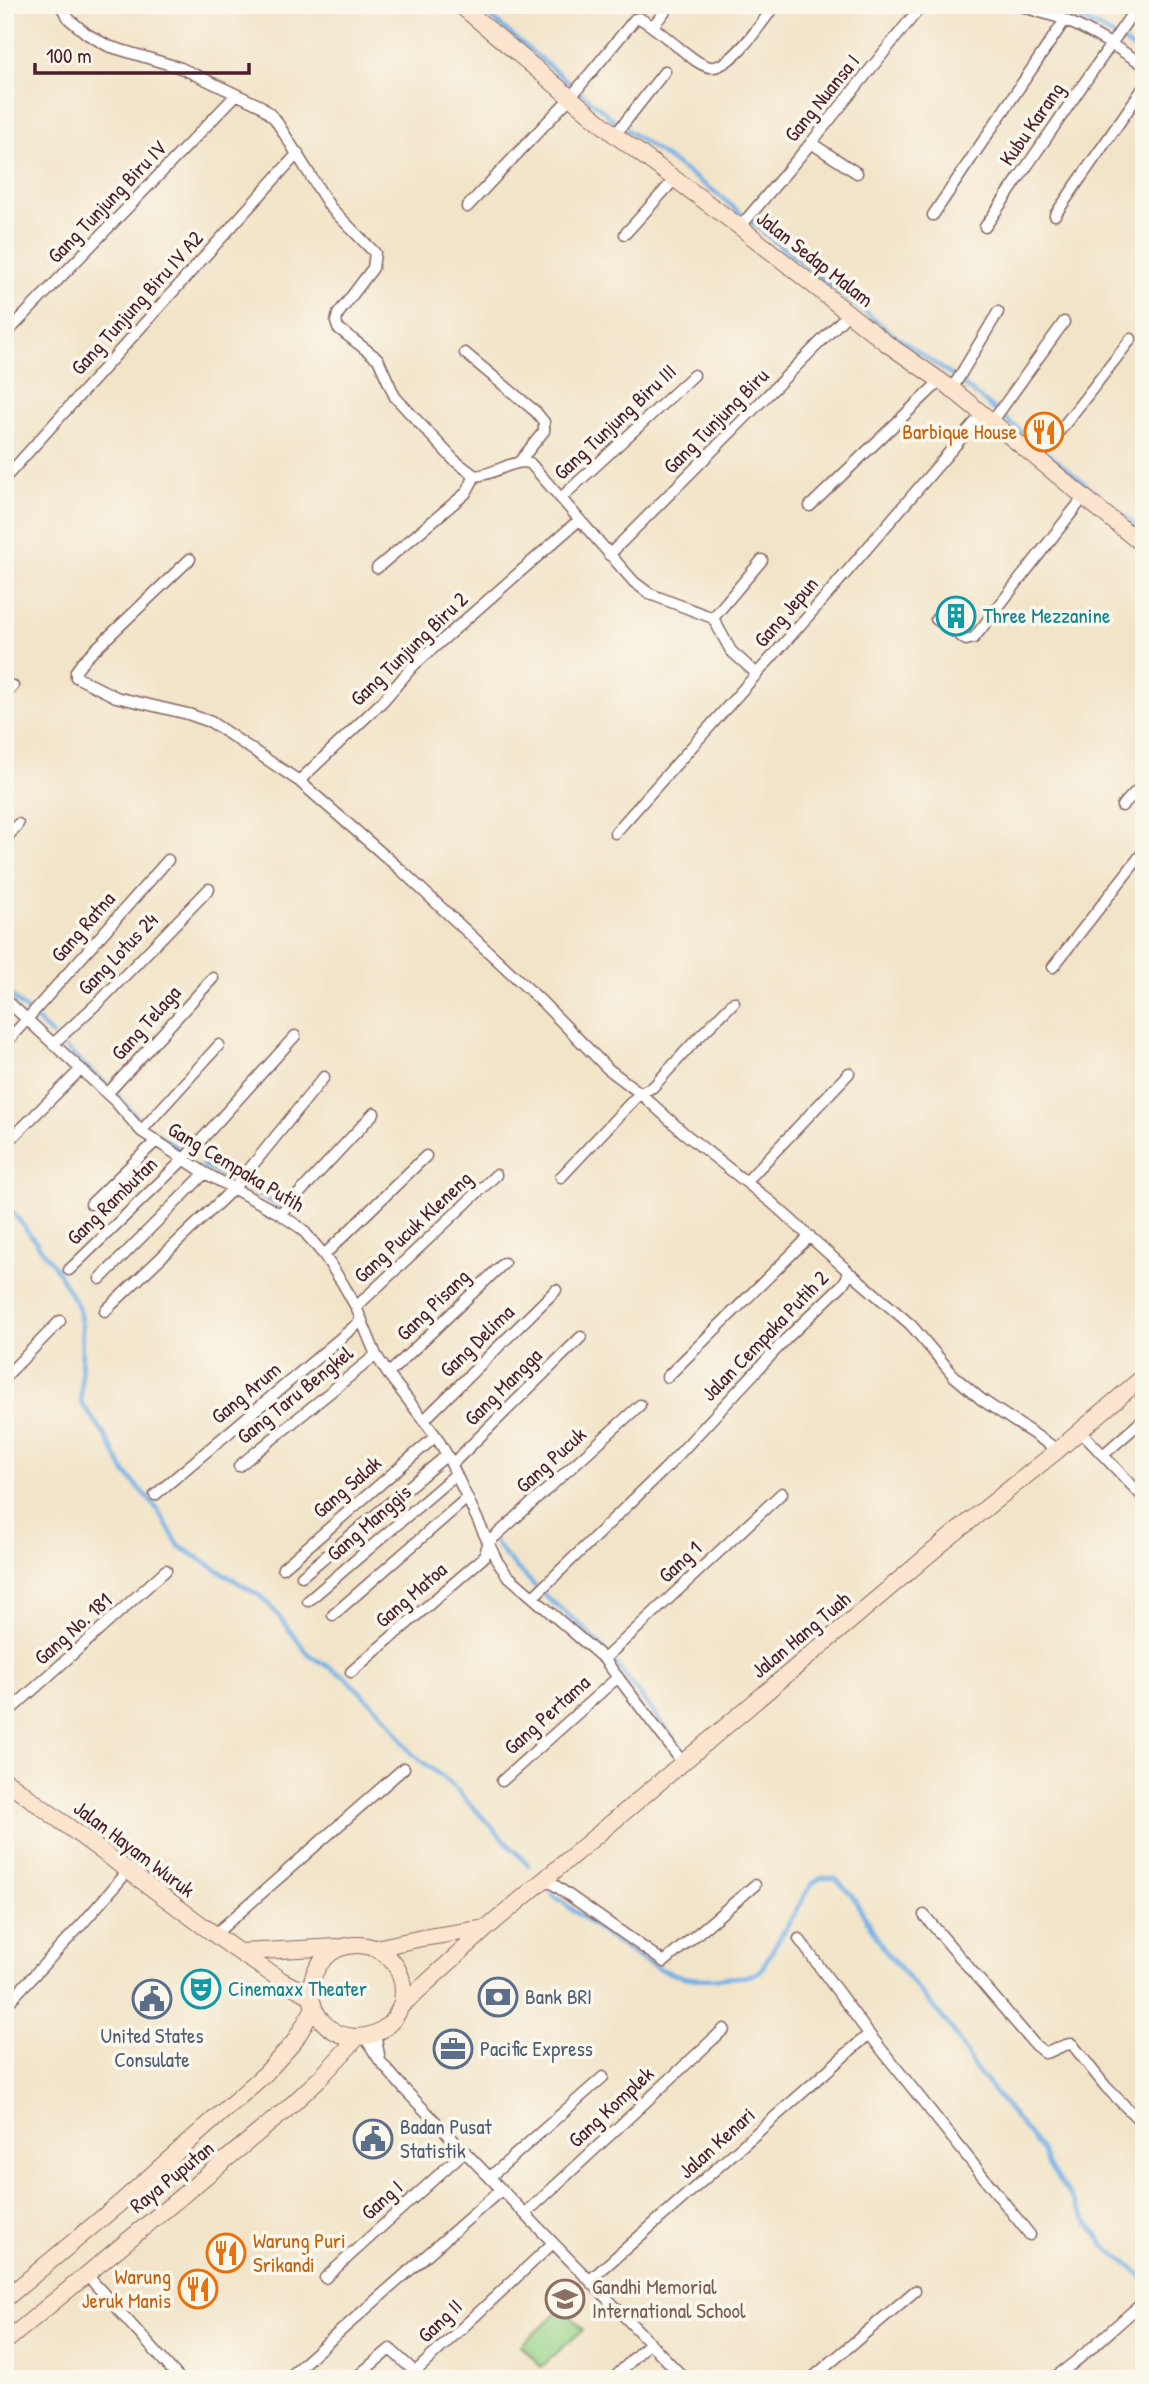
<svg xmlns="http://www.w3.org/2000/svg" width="1149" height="2384" viewBox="0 0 1149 2384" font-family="'Patrick Hand',sans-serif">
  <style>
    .pitch { fill: #96d388; stroke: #70795a; stroke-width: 2 }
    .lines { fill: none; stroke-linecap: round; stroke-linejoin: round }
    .stream { stroke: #74b0e6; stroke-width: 4.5 }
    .street-casing { stroke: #856462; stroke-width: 13 }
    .secondary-casing { stroke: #856462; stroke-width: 18 }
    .street { stroke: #fff; stroke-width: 10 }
    .secondary { stroke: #fce5cf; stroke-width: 16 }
    .labels { text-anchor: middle; stroke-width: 7; stroke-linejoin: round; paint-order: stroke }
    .street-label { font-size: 21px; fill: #4a1f2b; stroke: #fbf7ec }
    .food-label { font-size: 21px; fill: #c56008; stroke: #fbf7ec; text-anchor: end }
    .culture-label { font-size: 21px; fill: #0d838f; stroke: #fbf7ec; text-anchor: start }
    .service-label { font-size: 21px; fill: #4e5e75; stroke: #fbf7ec; text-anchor: start }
    .education-label { font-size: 21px; fill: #785e54; stroke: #fbf7ec; text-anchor: start }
  </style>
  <rect width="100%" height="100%" fill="#fbf7ec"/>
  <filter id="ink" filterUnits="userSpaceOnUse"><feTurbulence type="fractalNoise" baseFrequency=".0143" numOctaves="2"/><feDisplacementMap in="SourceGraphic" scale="14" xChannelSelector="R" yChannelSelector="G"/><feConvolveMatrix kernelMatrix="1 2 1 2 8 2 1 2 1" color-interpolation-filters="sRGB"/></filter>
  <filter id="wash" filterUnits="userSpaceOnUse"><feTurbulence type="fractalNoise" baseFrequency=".00686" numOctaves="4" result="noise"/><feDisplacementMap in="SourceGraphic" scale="28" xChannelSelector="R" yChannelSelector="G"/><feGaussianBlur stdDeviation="1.57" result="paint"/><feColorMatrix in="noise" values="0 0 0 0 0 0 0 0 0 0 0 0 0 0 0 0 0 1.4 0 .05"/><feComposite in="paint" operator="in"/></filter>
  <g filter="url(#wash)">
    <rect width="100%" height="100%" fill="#f2e4c8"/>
    <path class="pitch" d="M 563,2307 L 583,2330 L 541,2367 L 521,2345 Z"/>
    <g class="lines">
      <path class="stream" d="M 476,5 L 620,125 L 715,192 L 791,255 L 893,334 L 958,380 L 1144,532
        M 1043,5 C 1082,18 1110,31 1144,56
        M 5,990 L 28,1012
        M 37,1020 L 52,1035
        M 66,1049 L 106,1084
        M 116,1094 L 142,1123
        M 149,1128 L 183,1152
        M 202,1165 L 233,1181
        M 242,1186 L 281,1207
        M 5,1202 L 55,1267 L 78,1307 L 82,1326 L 81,1402 L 106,1437 L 124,1471 L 158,1510 L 179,1546 L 260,1596 L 270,1605 L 309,1655 L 345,1677 L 386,1717 L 411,1753 L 449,1782 L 528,1865
        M 330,1254 L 353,1292
        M 396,1376 L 411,1395
        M 495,1542 L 504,1555 L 535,1586
        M 543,1594 L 585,1629 L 604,1650
        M 612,1659 L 680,1747
        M 552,1894 C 587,1920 638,1965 680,1976 C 694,1980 709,1979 723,1978 C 737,1977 749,1978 760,1971 L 812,1884 L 821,1878 L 835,1878 L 851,1894 L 885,1951 L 952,2029 L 973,2066 L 1041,2149 L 1047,2163 L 1104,2245 L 1137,2272 L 1144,2280"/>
    </g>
  </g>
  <g filter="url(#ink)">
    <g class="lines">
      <defs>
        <path id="street" d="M 60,5 L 70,20 L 87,34 L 108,46 L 181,68 L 261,106 L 275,119 L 330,207 L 375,253 L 373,268 L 338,314 L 336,322 L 338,328 L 378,359 L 395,397 L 454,460 L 475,476
          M 1020,5 C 1035,12 1052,14 1067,21 C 1094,33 1119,49 1144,65
          M 653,26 L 670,5
          M 615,135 L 665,71
          M 811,143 L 857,173
          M 467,207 L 570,98 L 635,19 L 639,18 C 654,26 665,37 678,47 C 688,54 698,65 710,67 C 731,70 763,21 775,5
          M 933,215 L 1065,20
          M 1055,215 L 1144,87
          M 740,227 L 811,143 L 922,5
          M 985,227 L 1138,5
          M 625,234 L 675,179
          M 5,335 L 236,95
          M 465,353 L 536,412 L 544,422 L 544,431 L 520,461
          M 952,389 L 998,312
          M 992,422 L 1064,322
          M 1037,460 L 1131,339
          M 475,476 C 495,475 511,459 530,463 L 634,582 L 650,594 L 713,618 L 762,560
          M 5,478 L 298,153
          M 562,497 L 694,375
          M 810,506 L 940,381
          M 609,555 L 849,313
          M 190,559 L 85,659 L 76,671 L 76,677 L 116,697 L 188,714 L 211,722 L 299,781 L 401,870 L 540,1000 L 607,1068 L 640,1093 L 684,1133 L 771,1202 L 848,1271 L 847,1278 L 842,1285 L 786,1339 L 667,1467 L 533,1597
          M 377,568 L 466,493 L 475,476
          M 713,618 L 731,651 L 757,674
          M 936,619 L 966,640 L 974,638 L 1083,498
          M 5,695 L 13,686
          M 299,781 L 383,701 L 414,665 L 579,520
          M 1122,806 L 1144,783
          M 615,833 L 827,595 L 983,413
          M 5,840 L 18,824
          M 1053,967 L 1144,851
          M 5,999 L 115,1101 L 141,1131 L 205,1173 L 280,1214 L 302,1229 L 324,1255 L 343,1284 L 356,1307 L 376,1355 L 388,1374 L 436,1436 L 447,1455 L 497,1561 L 507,1575 L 604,1659 L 683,1763
          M 5,1044 L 168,860
          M 53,1044 L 102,999 L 209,889
          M 107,1094 L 213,978
          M 141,1131 L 219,1045
          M 8,1142 L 81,1069
          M 561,1177 L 640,1093 L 653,1087 L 693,1043 L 734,1002
          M 747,1181 L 849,1073
          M 91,1204 L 156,1141
          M 280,1214 L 374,1113
          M 324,1255 L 426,1156
          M 69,1270 L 184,1159 L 295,1036
          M 848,1274 L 853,1275 L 911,1325 L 955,1377 L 982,1400 L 1058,1450
          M 100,1279 L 205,1173
          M 356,1307 L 496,1175
          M 105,1311 L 234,1188 L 324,1077
          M 388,1374 L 504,1263
          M 5,1377 L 60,1321
          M 667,1377 L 810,1236
          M 424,1420 L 556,1290
          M 1080,1431 L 1144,1498
          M 1103,1455 L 1144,1419
          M 452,1464 L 581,1337
          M 239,1466 L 376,1355
          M 155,1495 L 362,1320
          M 283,1568 L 436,1436
          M 302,1576 L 447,1455
          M 308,1601 L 456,1474
          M 333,1615 L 467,1498
          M 604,1659 L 782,1493
          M 351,1672 L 483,1558 L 489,1542 L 640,1405
          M 5,1715 L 166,1570
          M 502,1781 L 618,1677
          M 546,1879 L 664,1962 L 755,1885
          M 924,1915 L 1035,2045 L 1045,2053 C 1055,2051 1062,2044 1072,2044 L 1106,2087 L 1144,2125
          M 214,1935 L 404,1768
          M 799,1939 L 869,2034 L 1030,2235
          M 5,2006 L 83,1923 L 129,1870
          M 375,2033 L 379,2055
          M 364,2036 L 380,2061 L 405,2090 L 685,2379
          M 490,2177 L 603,2077
          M 525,2214 L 724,2029
          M 86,2274 L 180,2379
          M 325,2278 L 465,2151
          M 590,2280 L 869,2034
          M 294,2372 L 502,2189
          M 1101,2378 L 1102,2379
          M 354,2379 L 390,2349 L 415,2372 L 553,2243
          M 613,2379 L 650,2342
          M 811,2379 L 915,2291
          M 1052,2379 C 1085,2357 1113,2327 1144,2302"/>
        <path id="secondary" d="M 460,5 L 615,135 L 740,227 L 886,343 L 952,389 L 1144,546
          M 5,1780 L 233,1948 L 281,1980 L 311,1996
          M311 1991a46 46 0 1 1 92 0a46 46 0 1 1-92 0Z
          M 376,1948 L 422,1938 L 487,1928
          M 239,1952 L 338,1947
          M 400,2007 L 487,1928 L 945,1541 L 1058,1450 L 1144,1376
          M 5,2299 L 120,2203 L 265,2074 L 294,2042 L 314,2008
          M 5,2342 L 287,2109 L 320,2078 L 358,2037"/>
      </defs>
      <use href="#street" class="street-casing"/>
      <use href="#secondary" class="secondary-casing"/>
      <use href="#street" class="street"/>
      <use href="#secondary" class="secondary"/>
    </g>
  </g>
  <defs>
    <symbol id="restaurant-ring" viewBox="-11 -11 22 22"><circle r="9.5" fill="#fbf7ec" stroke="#e8710a" stroke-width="1.5"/><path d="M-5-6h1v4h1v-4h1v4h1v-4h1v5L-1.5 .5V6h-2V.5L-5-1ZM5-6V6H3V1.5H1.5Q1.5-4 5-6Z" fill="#e8710a"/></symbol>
    <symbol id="building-ring" viewBox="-11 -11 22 22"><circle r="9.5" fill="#fbf7ec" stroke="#0f9aa8" stroke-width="1.5"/><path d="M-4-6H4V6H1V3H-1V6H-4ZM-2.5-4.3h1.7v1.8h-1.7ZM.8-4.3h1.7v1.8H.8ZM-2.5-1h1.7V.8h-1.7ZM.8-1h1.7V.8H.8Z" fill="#0f9aa8"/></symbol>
    <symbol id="theatre-ring" viewBox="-11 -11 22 22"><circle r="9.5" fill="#fbf7ec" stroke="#0f9aa8" stroke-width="1.5"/><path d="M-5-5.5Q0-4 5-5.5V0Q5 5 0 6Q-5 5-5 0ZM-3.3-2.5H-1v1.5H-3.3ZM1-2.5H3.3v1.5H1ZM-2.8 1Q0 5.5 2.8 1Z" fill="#0f9aa8"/></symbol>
    <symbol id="bank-ring" viewBox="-11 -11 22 22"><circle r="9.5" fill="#fbf7ec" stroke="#5c6f8a" stroke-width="1.5"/><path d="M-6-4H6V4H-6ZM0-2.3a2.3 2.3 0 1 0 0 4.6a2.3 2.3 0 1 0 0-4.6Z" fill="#5c6f8a"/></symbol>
    <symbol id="civic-ring" viewBox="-11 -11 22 22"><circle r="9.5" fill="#fbf7ec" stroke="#5c6f8a" stroke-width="1.5"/><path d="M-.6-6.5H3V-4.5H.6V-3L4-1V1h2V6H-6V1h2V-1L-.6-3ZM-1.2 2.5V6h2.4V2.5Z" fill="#5c6f8a"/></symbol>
    <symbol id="office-ring" viewBox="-11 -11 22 22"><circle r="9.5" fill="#fbf7ec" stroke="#5c6f8a" stroke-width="1.5"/><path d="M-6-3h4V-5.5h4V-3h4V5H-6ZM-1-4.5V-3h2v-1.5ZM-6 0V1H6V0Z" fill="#5c6f8a"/></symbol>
    <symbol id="school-ring" viewBox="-11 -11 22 22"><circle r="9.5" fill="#fbf7ec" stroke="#8d6e63" stroke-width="1.5"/><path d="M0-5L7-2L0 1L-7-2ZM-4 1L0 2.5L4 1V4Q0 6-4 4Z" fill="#8d6e63"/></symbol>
  </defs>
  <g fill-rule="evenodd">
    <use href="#restaurant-ring" x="1022" y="410" width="44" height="44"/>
    <use href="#building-ring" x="934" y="594" width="44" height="44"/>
    <use href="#theatre-ring" x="179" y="1967" width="44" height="44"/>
    <use href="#bank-ring" x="476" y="1975" width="44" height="44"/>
    <use href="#civic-ring" x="130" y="1977" width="44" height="44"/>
    <use href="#office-ring" x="431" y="2027" width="44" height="44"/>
    <use href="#civic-ring" x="351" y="2117" width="44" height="44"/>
    <use href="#restaurant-ring" x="204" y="2231" width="44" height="44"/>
    <use href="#restaurant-ring" x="176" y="2267" width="44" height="44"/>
    <use href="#school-ring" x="543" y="2277" width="44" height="44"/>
  </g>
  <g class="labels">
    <g class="street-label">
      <text transform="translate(822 98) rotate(-51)" y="7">Gang Nuansa I</text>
      <text transform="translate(1032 124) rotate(-55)" y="7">Kubu Karang</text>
      <text transform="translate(107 202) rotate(-46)" y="7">Gang Tunjung Biru IV</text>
      <text transform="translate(815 259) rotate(38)" y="7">Jalan Sedap Malam</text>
      <text transform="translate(137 303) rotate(-48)" y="7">Gang Tunjung Biru IV A2</text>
      <text transform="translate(716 421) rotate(-45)" y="7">Gang Tunjung Biru</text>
      <text transform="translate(615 422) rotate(-43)" y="7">Gang Tunjung Biru III</text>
      <text transform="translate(786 612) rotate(-49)" y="7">Gang Jepun</text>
      <text transform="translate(409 649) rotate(-44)" y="7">Gang Tunjung Biru 2</text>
      <text transform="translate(83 927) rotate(-49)" y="7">Gang Ratna</text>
      <text transform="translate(118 954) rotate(-46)" y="7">Gang Lotus 24</text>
      <text transform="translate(146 1023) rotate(-48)" y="7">Gang Telaga</text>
      <text transform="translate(236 1167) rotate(31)" y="7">Gang Cempaka Putih</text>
      <text transform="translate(112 1201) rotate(-44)" y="7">Gang Rambutan</text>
      <text transform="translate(413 1227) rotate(-43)" y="7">Gang Pucuk Kleneng</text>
      <text transform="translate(433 1305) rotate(-44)" y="7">Gang Pisang</text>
      <text transform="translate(765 1336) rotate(-46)" y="7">Jalan Cempaka Putih 2</text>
      <text transform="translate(477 1341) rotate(-44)" y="7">Gang Delima</text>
      <text transform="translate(503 1387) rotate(-45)" y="7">Gang Mangga</text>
      <text transform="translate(246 1393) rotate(-40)" y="7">Gang Arum</text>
      <text transform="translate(295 1395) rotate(-39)" y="7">Gang Taru Bengkel</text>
      <text transform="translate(551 1460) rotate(-42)" y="7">Gang Pucuk</text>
      <text transform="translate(347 1487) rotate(-41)" y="7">Gang Salak</text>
      <text transform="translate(369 1523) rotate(-41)" y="7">Gang Manggis</text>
      <text transform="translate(680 1562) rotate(-43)" y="7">Gang 1</text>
      <text transform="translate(411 1595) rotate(-41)" y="7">Gang Matoa</text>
      <text transform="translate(73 1629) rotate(-42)" y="7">Gang No. 181</text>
      <text transform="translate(801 1635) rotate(-40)" y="7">Jalan Hang Tuah</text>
      <text transform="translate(547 1715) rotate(-42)" y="7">Gang Pertama</text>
      <text transform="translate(134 1849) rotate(37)" y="7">Jalan Hayam Wuruk</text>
      <text transform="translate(611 2107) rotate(-43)" y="7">Gang Komplek</text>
      <text transform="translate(717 2143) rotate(-42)" y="7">Jalan Kenari</text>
      <text transform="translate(172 2177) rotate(-39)" y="7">Raya Puputan</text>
      <text transform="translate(382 2200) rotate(-42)" y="7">Gang I</text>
      <text transform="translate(440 2321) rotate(-44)" y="7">Gang II</text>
    </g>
    <g class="food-label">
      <text x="1017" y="439">Barbique House</text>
      <text x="253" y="2248" text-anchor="start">Warung Puri<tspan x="253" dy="24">Srikandi</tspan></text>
      <text x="171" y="2284">Warung<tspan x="171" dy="24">Jeruk Manis</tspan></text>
    </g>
    <g class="culture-label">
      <text x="983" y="623">Three Mezzanine</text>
      <text x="228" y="1996">Cinemaxx Theater</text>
    </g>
    <g class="service-label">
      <text x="525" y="2004">Bank BRI</text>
      <text x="152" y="2043" text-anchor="middle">United States<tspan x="152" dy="24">Consulate</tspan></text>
      <text x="480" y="2056">Pacific Express</text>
      <text x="400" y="2134">Badan Pusat<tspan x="400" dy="24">Statistik</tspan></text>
    </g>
    <g class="education-label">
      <text x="592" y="2294">Gandhi Memorial<tspan x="592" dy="24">International School</tspan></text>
    </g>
  </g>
  <rect width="1149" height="2384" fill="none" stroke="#fbf7ec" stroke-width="28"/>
  <path d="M35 63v10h214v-10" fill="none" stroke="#4a1f2b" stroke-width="3.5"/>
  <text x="46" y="63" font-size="21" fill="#4a1f2b" stroke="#fbf7ec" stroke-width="5" paint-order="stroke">100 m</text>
</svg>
